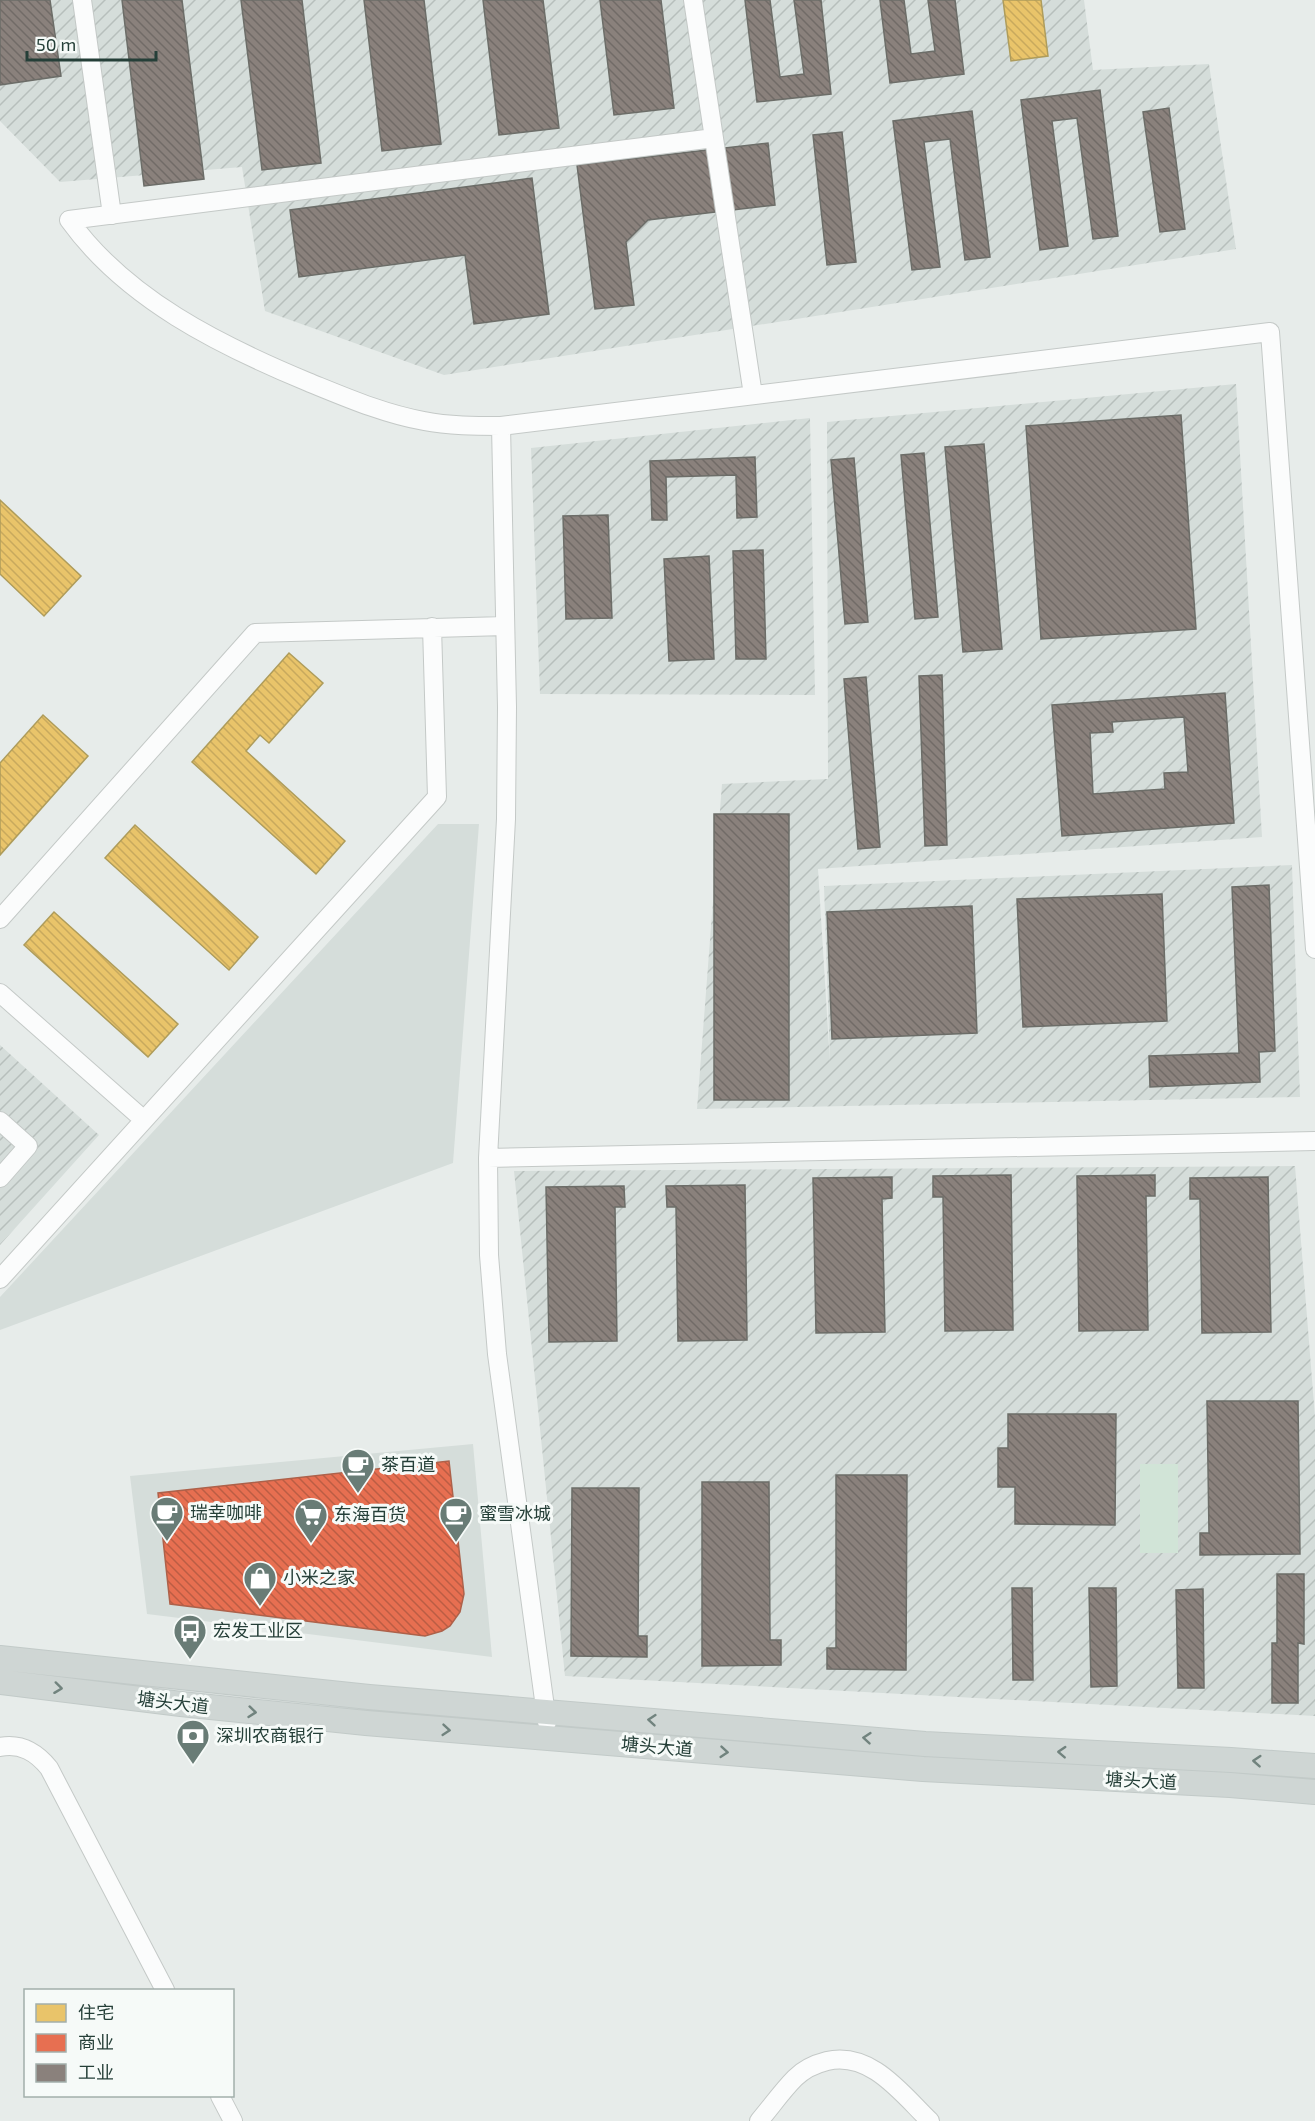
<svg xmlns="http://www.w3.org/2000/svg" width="1315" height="2121" viewBox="0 0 1315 2121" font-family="'Exo 2','Noto Sans SC',sans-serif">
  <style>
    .built { fill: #d5ddda }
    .industrial { fill: url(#industrial-furrows) }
    .green { fill: #d1e4d7 }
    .homes { fill: url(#homes-back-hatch); stroke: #ae9c5b; stroke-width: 1.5 }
    .shops { fill: url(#shops-back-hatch); stroke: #ad614a; stroke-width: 1.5 }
    .industry { fill: url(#industry-back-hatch); stroke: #6c6d68; stroke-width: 1.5; fill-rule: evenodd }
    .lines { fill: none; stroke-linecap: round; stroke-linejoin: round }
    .minor-casing { stroke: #c4c9c7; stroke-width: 20 }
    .major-casing { stroke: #c2cac8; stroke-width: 26 }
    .minor { stroke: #fbfcfc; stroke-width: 18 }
    .major { stroke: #cfd6d4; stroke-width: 24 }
    .oneway { stroke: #71837e }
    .labels { text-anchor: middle; stroke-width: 6; stroke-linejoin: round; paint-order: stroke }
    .poi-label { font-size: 18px; fill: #253f38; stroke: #f6faf8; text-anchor: start }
    .street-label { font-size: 18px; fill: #253f38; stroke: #f6faf8 }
  </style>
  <defs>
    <pattern id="industrial-furrows" width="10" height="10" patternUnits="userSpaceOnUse" patternTransform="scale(1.5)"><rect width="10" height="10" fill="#d5ddda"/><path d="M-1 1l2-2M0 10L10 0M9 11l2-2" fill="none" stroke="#b7bfbc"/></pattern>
    <pattern id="homes-back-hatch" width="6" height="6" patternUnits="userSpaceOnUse" patternTransform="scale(1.5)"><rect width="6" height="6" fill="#e9c46a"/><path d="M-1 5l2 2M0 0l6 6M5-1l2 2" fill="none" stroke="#c8a95d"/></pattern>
    <pattern id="shops-back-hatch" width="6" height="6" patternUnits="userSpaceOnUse" patternTransform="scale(1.5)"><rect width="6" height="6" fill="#e76f51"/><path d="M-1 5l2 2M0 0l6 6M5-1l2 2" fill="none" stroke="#bb5d44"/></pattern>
    <pattern id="industry-back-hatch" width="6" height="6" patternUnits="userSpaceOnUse" patternTransform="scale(1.5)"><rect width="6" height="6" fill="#8a817c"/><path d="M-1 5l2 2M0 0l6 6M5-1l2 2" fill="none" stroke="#716b67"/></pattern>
  </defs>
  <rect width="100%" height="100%" fill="#e7ecea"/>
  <path class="built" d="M 438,824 L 479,824 L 453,1163 L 0,1330 L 0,1297 Z
    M 473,1444 L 492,1657 L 147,1614 L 130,1476 Z"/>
  <path class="industrial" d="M 0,0 L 1084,0 L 1093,70 L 1209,64 L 1236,249 L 444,375 L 265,311 L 242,167 L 60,182 L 0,121 Z
    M 1236,384 L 1262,837 L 818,869 L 830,1063 L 824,886 L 1292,865 L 1300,1097 L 697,1109 L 722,784 L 828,779 L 827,422 Z
    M 810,418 L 815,695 L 540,694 L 531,448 Z
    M 0,1045 L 99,1135 L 0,1245 Z
    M 1295,1166 L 1315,1417 L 1315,1716 L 565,1676 L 514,1171 Z"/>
  <path class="green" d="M 1140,1464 L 1178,1464 L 1178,1553 L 1140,1553 Z"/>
  <path class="homes" d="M 1003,0 L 1041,0 L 1048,56 L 1011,61 Z
    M 0,500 L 81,576 L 44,616 L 0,574 Z
    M 289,653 L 323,683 L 269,743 L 260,735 L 246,751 L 345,841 L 316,874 L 192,762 Z
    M 43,715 L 88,756 L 0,855 L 0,763 Z
    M 135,825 L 258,937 L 229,970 L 105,858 Z
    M 54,912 L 178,1024 L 148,1057 L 24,945 Z"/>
  <path class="shops" d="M 449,1461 L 464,1594 L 460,1612 L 450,1626 L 442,1631 L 425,1636 L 417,1635 L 170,1604 L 158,1493 Z"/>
  <path class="industry" d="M 0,0 L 50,0 L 61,76 L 0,85 Z
    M 122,0 L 182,0 L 204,179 L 144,186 Z
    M 241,0 L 302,0 L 321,163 L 262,170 Z
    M 364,0 L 424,0 L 441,144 L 382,151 Z
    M 483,0 L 543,0 L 559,128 L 499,135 Z
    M 600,0 L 661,0 L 674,108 L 614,115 Z
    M 745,0 L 770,0 L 780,77 L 804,74 L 794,0 L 821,0 L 831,94 L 757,102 Z
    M 880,0 L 904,0 L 911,54 L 935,51 L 928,0 L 955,0 L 964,74 L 890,83 Z
    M 1100,90 L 1118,236 L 1093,239 L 1077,118 L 1052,121 L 1068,246 L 1040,250 L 1021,100 Z
    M 1169,108 L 1185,229 L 1160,232 L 1143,112 Z
    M 972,111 L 990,257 L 965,260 L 950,139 L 924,142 L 940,267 L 912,270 L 893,121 Z
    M 842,132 L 856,262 L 827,265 L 813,135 Z
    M 768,143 L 775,205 L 648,220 L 626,242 L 634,305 L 595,309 L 577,165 Z
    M 532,178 L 549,314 L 474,324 L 465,255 L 299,277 L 290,210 Z
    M 1181,415 L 1196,629 L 1041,639 L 1026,426 Z
    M 984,444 L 1002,649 L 963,652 L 945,447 Z
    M 924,453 L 938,617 L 915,619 L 901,455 Z
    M 755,457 L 757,517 L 737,518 L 736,475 L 666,477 L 667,520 L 652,520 L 650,461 Z
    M 854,458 L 868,622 L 845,624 L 831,460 Z
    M 608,515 L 612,618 L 566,619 L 563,516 Z
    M 763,550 L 766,659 L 736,659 L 733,551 Z
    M 709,556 L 714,659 L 669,661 L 664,559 Z
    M 942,675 L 947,845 L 925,846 L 919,676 Z
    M 866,677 L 880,847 L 858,849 L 844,679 Z
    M 1225,693 L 1234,823 L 1062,836 L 1052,705 ZM 1184,717 L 1188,772 L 1164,773 L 1165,789 L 1093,794 L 1090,733 L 1113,732 L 1112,722 Z
    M 714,814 L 789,814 L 789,1100 L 714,1100 Z
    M 1269,885 L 1275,1051 L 1259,1052 L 1260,1082 L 1150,1087 L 1149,1056 L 1239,1053 L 1232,887 Z
    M 1162,894 L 1167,1021 L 1023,1027 L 1017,899 Z
    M 972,906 L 977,1033 L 832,1039 L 827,912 Z
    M 1011,1175 L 1013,1330 L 945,1331 L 943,1197 L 933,1197 L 933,1176 Z
    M 1155,1175 L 1155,1196 L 1146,1196 L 1148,1330 L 1079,1331 L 1077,1176 Z
    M 892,1177 L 892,1198 L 882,1199 L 885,1332 L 816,1333 L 813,1178 Z
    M 1268,1177 L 1271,1332 L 1202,1333 L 1200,1199 L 1190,1199 L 1190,1178 Z
    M 745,1185 L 747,1340 L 678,1341 L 676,1207 L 667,1207 L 666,1186 Z
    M 624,1186 L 625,1207 L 615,1207 L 617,1341 L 549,1342 L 546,1187 Z
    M 1207,1401 L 1298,1401 L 1300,1554 L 1200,1555 L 1200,1533 L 1209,1533 Z
    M 1008,1414 L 1116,1414 L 1115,1525 L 1015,1524 L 1015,1487 L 998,1487 L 998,1448 L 1008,1448 Z
    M 836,1475 L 907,1475 L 906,1670 L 827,1669 L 827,1648 L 836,1648 Z
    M 702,1482 L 769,1482 L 770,1640 L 781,1640 L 781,1665 L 702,1666 Z
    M 572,1488 L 639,1488 L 638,1636 L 647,1636 L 647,1657 L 571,1656 Z
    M 1277,1574 L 1304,1574 L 1304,1644 L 1298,1643 L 1298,1703 L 1272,1703 L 1272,1643 L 1277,1643 Z
    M 1012,1588 L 1032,1588 L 1033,1680 L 1013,1680 Z
    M 1089,1588 L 1116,1588 L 1117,1686 L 1091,1687 Z
    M 1203,1589 L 1204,1688 L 1178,1688 L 1176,1590 Z"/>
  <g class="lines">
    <defs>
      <path id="minor" d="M 82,0 L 112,215
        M 693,0 L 753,395
        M 714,138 L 69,220 C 126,299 219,345 308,382 C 345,397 384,414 424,421 C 449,426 476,426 501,426 L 1270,332 L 1315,949
        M 501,426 L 507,707 L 506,819 L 488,1158 L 489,1255 L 497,1354 L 547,1722
        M 0,919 L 255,633 L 505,626
        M 0,993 L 144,1120
        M 0,1121 L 28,1146 L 0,1178
        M 488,1158 L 1315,1141
        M 0,1279 L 437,797 L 432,627
        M 0,1747 C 21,1743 36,1752 49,1768 L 165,1990
        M 220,2096 L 233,2121
        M 759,2121 C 771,2107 782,2091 795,2078 C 804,2069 815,2064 827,2061 C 871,2051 902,2094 930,2121"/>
      <path id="major" d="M 0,1658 L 369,1697 L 925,1744 L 1231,1760 L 1315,1766
        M 0,1682 L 181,1704 L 366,1723 L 923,1769 L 1230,1785 L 1315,1792"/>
    </defs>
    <use href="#minor" class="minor-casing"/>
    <use href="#major" class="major-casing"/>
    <use href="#minor" class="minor"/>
    <use href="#major" class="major"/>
  </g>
  <defs><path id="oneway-chevron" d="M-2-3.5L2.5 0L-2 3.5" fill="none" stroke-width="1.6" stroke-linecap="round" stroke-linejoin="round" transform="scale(1.5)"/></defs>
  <g class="oneway">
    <use href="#oneway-chevron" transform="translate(58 1688) rotate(7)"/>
    <use href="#oneway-chevron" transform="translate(252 1712) rotate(6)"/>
    <use href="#oneway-chevron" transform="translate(652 1720) rotate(-175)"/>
    <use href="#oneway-chevron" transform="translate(446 1730) rotate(5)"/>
    <use href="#oneway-chevron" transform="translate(867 1738) rotate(-175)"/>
    <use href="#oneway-chevron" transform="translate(724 1752) rotate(5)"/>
    <use href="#oneway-chevron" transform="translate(1062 1752) rotate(-177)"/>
    <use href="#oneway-chevron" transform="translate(1257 1761) rotate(-176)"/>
  </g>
  <defs>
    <symbol id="cafe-pin" viewBox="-11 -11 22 30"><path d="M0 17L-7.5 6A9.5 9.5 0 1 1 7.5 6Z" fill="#697c76" stroke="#f6faf8"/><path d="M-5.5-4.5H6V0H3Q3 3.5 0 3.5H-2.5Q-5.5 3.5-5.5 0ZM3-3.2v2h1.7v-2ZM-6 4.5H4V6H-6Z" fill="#fff"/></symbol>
    <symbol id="supermarket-pin" viewBox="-11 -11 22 30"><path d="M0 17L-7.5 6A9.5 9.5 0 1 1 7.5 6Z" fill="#697c76" stroke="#f6faf8"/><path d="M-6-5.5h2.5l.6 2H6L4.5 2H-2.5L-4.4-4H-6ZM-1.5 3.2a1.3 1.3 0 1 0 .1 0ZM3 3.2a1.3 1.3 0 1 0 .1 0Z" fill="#fff"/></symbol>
    <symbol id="shop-pin" viewBox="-11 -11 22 30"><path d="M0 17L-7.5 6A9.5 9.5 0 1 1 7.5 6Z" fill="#697c76" stroke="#f6faf8"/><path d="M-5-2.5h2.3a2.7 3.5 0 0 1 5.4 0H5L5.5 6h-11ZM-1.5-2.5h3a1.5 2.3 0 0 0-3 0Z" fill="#fff"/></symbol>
    <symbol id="bus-pin" viewBox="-11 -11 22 30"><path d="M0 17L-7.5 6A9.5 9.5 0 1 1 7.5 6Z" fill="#697c76" stroke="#f6faf8"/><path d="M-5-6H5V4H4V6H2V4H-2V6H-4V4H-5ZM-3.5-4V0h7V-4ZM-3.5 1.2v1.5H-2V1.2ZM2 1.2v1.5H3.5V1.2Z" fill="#fff"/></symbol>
    <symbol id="bank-pin" viewBox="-11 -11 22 30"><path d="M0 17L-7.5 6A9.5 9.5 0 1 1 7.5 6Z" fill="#697c76" stroke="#f6faf8"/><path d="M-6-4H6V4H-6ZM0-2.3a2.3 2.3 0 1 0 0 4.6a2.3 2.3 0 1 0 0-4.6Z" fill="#fff"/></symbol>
  </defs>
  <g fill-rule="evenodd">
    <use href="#cafe-pin" x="339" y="1446" width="38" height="52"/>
    <use href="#cafe-pin" x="148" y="1494" width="38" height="52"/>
    <use href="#cafe-pin" x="437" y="1495" width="38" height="52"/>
    <use href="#supermarket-pin" x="292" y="1496" width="38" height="52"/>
    <use href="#shop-pin" x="241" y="1559" width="38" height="52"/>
    <use href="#bus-pin" x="171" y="1612" width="38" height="52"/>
    <use href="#bank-pin" x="174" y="1717" width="38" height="52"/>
  </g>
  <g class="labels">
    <g class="poi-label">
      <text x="381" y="1471">茶百道</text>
      <text x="190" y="1519">瑞幸咖啡</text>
      <text x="479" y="1520">蜜雪冰城</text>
      <text x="334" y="1521">东海百货</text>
      <text x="283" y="1584">小米之家</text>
      <text x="213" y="1637">宏发工业区</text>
      <text x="216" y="1742">深圳农商银行</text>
    </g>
    <g class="street-label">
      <text transform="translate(173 1703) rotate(7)" y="6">塘头大道</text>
      <text transform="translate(657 1747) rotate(5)" y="6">塘头大道</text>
      <text transform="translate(1141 1781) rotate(3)" y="6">塘头大道</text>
    </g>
  </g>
  <rect x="24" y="1989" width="210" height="108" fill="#f6faf8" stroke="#a2afab" stroke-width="1.5"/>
  <rect x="36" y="2004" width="30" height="18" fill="#e9c46a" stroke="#a2afab" stroke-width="1.5"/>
  <text x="78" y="2019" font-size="18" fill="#253f38">住宅</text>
  <rect x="36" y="2034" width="30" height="18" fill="#e76f51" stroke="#a2afab" stroke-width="1.5"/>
  <text x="78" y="2049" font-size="18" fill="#253f38">商业</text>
  <rect x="36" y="2064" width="30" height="18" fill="#8a817c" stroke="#a2afab" stroke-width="1.5"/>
  <text x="78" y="2079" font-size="18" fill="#253f38">工业</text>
  <path d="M27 51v9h129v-9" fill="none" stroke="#253f38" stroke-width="3"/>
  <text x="36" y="51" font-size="18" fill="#253f38" stroke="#f6faf8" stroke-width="4.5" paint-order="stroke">50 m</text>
</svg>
